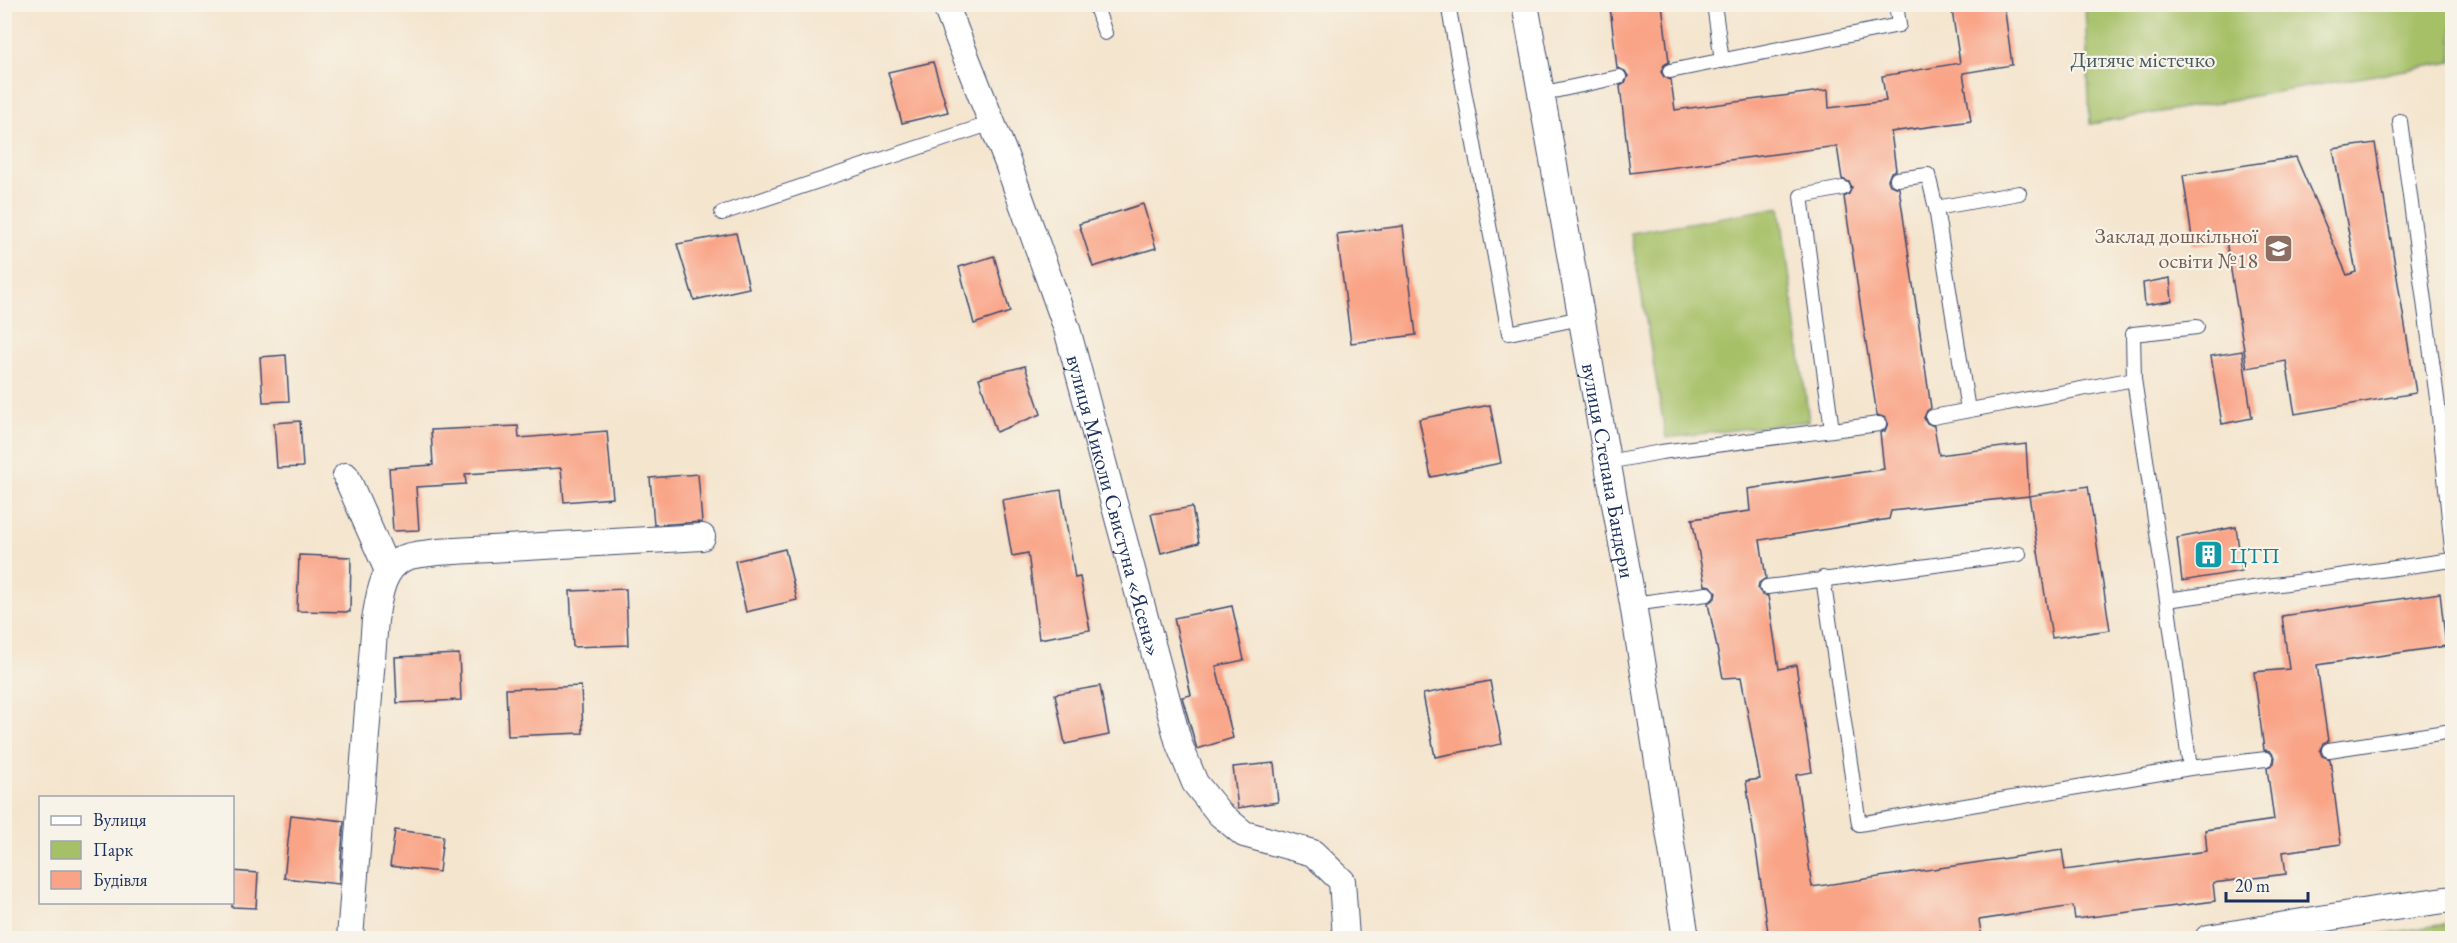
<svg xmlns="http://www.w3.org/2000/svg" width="2457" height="943" viewBox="0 0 2457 943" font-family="'EB Garamond',serif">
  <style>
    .green { fill: #a5c066; stroke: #607862; stroke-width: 1.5 }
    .building { fill: #f9a487 }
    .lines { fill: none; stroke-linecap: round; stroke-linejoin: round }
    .lane-casing { stroke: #3c4a6f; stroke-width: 16 }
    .street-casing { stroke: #3c4a6f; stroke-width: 28 }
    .lane { stroke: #fff; stroke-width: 14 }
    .street { stroke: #fff; stroke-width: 26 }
    .labels { text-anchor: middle; stroke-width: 4.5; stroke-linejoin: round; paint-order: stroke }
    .park-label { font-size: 22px; fill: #445a60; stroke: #f7f3e8 }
    .education-label { font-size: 22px; fill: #785e54; stroke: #f7f3e8; text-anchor: end }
    .street-label { font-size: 22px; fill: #1b2f5e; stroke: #f7f3e8 }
    .culture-label { font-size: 22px; fill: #0d838f; stroke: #f7f3e8; text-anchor: start }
  </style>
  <rect width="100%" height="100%" fill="#f7f3e8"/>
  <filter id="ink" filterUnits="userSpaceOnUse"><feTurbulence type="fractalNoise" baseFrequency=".0167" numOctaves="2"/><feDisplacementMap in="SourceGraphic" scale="12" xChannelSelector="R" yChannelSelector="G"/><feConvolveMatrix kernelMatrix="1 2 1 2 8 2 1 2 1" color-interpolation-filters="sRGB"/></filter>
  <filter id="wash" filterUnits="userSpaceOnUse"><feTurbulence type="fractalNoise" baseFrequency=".008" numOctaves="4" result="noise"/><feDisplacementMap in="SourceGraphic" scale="24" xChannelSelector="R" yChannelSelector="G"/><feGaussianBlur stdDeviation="1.35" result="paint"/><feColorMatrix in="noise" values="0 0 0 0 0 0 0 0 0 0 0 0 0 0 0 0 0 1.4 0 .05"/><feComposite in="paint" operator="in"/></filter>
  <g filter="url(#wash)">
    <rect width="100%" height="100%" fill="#f4e5ce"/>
    <path class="green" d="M 2085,5 L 2452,5 L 2452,62 L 2090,124 Z
      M 1780,207 L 1809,421 L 1666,438 L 1631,233 Z
      M 2452,923 L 2452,938 L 2359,938 Z"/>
    <g id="blocks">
      <path class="building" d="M 1623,4 L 1662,4 L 1669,62 L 1664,65 L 1661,72 L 1664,77 L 1671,80 L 1675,110 L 1828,90 L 1829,108 L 1886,101 L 1882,76 L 1960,63 L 1951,4 L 2004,4 L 2012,65 L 1963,73 L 1971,121 L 1891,132 L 1896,170 L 1891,172 L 1888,180 L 1890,185 L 1899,188 L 1931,408 L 1927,411 L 1924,418 L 1927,423 L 1934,426 L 1939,455 L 2026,444 L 2029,496 L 1891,511 L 1889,519 L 1760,540 L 1766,578 L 1759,583 L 1758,589 L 1763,595 L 1768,596 L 1779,669 L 1796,665 L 1812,772 L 1796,775 L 1812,887 L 2062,850 L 2065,870 L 2207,851 L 2205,830 L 2274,820 L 2267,768 L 2274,763 L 2275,757 L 2270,751 L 2264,750 L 2254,672 L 2289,669 L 2282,616 L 2440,593 L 2446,646 L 2317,665 L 2328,741 L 2323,743 L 2320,751 L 2322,756 L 2330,759 L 2341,844 L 2283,852 L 2286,874 L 2213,883 L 2215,901 L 2075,919 L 2073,906 L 1979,920 L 1982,939 L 1769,939 L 1746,781 L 1760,779 L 1741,677 L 1723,678 L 1708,603 L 1715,598 L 1716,592 L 1711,586 L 1705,585 L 1692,519 L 1750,511 L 1748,489 L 1884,469 L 1880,433 L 1885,431 L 1888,423 L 1886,418 L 1877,415 L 1844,197 L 1849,194 L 1852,187 L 1849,182 L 1842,179 L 1837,146 L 1630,173 L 1620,86 L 1625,83 L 1628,76 L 1625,71 L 1617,68 L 1610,7 Z
        M 933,62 L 948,112 L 902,123 L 888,72 Z
        M 2375,143 L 2416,393 L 2295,414 L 2286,361 L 2247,368 L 2226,240 L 2193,245 L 2183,175 L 2296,157 L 2347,275 L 2356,272 L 2333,149 Z
        M 1143,204 L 1156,248 L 1093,267 L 1079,224 Z
        M 1403,226 L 1416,335 L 1351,343 L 1337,234 Z
        M 736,233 L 749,288 L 694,300 L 677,244 Z
        M 994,256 L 1010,312 L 974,324 L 959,267 Z
        M 2170,278 L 2172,301 L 2145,305 L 2143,283 Z
        M 2242,351 L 2252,418 L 2222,424 L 2211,356 Z
        M 286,355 L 289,401 L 263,402 L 260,357 Z
        M 1025,366 L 1041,414 L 996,432 L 979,378 Z
        M 1490,405 L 1501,463 L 1431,477 L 1419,419 Z
        M 300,421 L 303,467 L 277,468 L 274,423 Z
        M 518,426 L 519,438 L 607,431 L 613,498 L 564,502 L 561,468 L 465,474 L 466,484 L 416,487 L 419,530 L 393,531 L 389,468 L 433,465 L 431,430 Z
        M 698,474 L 702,522 L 654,525 L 650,478 Z
        M 2088,486 L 2110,630 L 2052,638 L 2029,496 Z
        M 1061,490 L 1075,578 L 1080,577 L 1090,630 L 1039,639 L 1028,553 L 1012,556 L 1002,500 Z
        M 1192,507 L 1199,543 L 1161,553 L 1151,514 Z
        M 2236,527 L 2242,571 L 2182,581 L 2177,538 Z
        M 785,549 L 797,600 L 746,612 L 735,561 Z
        M 299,555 L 351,557 L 350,612 L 297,611 Z
        M 626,589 L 628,645 L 573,647 L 570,591 Z
        M 1232,606 L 1244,660 L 1216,666 L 1233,738 L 1197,749 L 1182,697 L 1191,695 L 1174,618 Z
        M 459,654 L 461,700 L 397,703 L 395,657 Z
        M 1490,681 L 1502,744 L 1435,757 L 1423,694 Z
        M 581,686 L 583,733 L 508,736 L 506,689 Z
        M 1100,686 L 1109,735 L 1065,744 L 1055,694 Z
        M 1274,763 L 1278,802 L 1238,808 L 1233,767 Z
        M 291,815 L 344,821 L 339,884 L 284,878 Z
        M 395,830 L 443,836 L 439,872 L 390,866 Z
        M 232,871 L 258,873 L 256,908 L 232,907 Z"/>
    </g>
  </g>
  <g filter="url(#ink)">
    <use href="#blocks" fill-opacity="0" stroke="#3c4a6f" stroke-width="1.5"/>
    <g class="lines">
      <defs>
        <path id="lane" d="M 1095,4 L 1105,33
          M 1448,4 L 1509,333 L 1581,318
          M 1714,4 L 1722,61
          M 1670,71 L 1899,25 L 1896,4
          M 1540,94 L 1619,77
          M 2400,121 L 2438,406 L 2452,549
          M 1897,179 L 1928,175 L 1936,208 L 1968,410
          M 1936,208 L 2019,193
          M 722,213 L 992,123
          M 2134,379 L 2133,334 L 2197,327
          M 1933,417 L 2134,379 L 2167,600 L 2190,768
          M 1832,430 L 1801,196 L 1843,188
          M 1608,462 L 1661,452 L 1879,424
          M 1823,578 L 1859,824 L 2190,768 L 2266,759
          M 1767,587 L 2019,554
          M 2167,600 L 2452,560
          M 1633,604 L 1707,594
          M 2329,750 L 2452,731"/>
        <g id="street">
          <path id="s1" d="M 945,4 L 1007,161 L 1067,329 L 1179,744 L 1195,783 L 1220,814 L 1244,834 L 1313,853 L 1342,881 L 1346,938"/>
          <path id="s2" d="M 1525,4 L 1633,604 L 1686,938"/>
          <path d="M 346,476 L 388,571"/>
          <path d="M 350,938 L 375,620 C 379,598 381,569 404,558 C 413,554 427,554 437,552 L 702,537"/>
          <path d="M 2208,938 L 2374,910 L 2452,899"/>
        </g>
      </defs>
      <use href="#lane" class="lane-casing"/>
      <use href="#street" class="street-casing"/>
      <use href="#lane" class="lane"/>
      <use href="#street" class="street"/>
    </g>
  </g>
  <defs>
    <symbol id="school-square" viewBox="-11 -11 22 22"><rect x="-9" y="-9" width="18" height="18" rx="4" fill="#8d6e63" stroke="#f7f3e8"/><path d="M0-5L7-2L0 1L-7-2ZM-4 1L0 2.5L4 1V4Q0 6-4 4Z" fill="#fff"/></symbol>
    <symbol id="building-square" viewBox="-11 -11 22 22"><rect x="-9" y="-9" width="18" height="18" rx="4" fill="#0f9aa8" stroke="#f7f3e8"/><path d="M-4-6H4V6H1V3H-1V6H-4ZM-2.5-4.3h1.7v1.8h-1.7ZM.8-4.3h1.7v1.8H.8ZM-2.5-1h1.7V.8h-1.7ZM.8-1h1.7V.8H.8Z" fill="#fff"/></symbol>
  </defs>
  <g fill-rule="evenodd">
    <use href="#school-square" x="2262" y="232" width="33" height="33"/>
    <use href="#building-square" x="2192" y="538" width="33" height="33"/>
  </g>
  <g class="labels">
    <g class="park-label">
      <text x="2143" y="67">Дитяче містечко</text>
    </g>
    <g class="education-label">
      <text x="2258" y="243">Заклад дошкільної<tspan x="2258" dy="25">освіти №18</tspan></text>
    </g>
    <g class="street-label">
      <text dy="8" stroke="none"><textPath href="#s2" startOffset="474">вулиця Степана Бандери</textPath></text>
      <text dy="8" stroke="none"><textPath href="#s1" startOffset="530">вулиця Миколи Свистуна «Ясена»</textPath></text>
    </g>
    <g class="culture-label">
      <text x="2230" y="563">ЦТП</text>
    </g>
  </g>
  <rect width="2457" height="943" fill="none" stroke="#f7f3e8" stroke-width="24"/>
  <rect x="39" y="796" width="195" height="108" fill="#f7f3e8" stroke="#9fa5b1" stroke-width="1.5"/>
  <rect x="51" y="816" width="30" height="9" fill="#ffffff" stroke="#9fa5b1" stroke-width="1.5"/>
  <text x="93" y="826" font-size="18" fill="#1b2f5e">Вулиця</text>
  <rect x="51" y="841" width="30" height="18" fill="#a5c066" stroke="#9fa5b1" stroke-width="1.5"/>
  <text x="93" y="856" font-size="18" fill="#1b2f5e">Парк</text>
  <rect x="51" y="871" width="30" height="18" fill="#f9a487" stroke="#9fa5b1" stroke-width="1.5"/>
  <text x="93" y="886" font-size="18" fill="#1b2f5e">Будівля</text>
  <path d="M2226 892v9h82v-9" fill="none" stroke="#1b2f5e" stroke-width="3"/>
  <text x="2235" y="892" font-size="18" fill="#1b2f5e" stroke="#f7f3e8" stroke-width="4.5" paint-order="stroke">20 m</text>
</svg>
